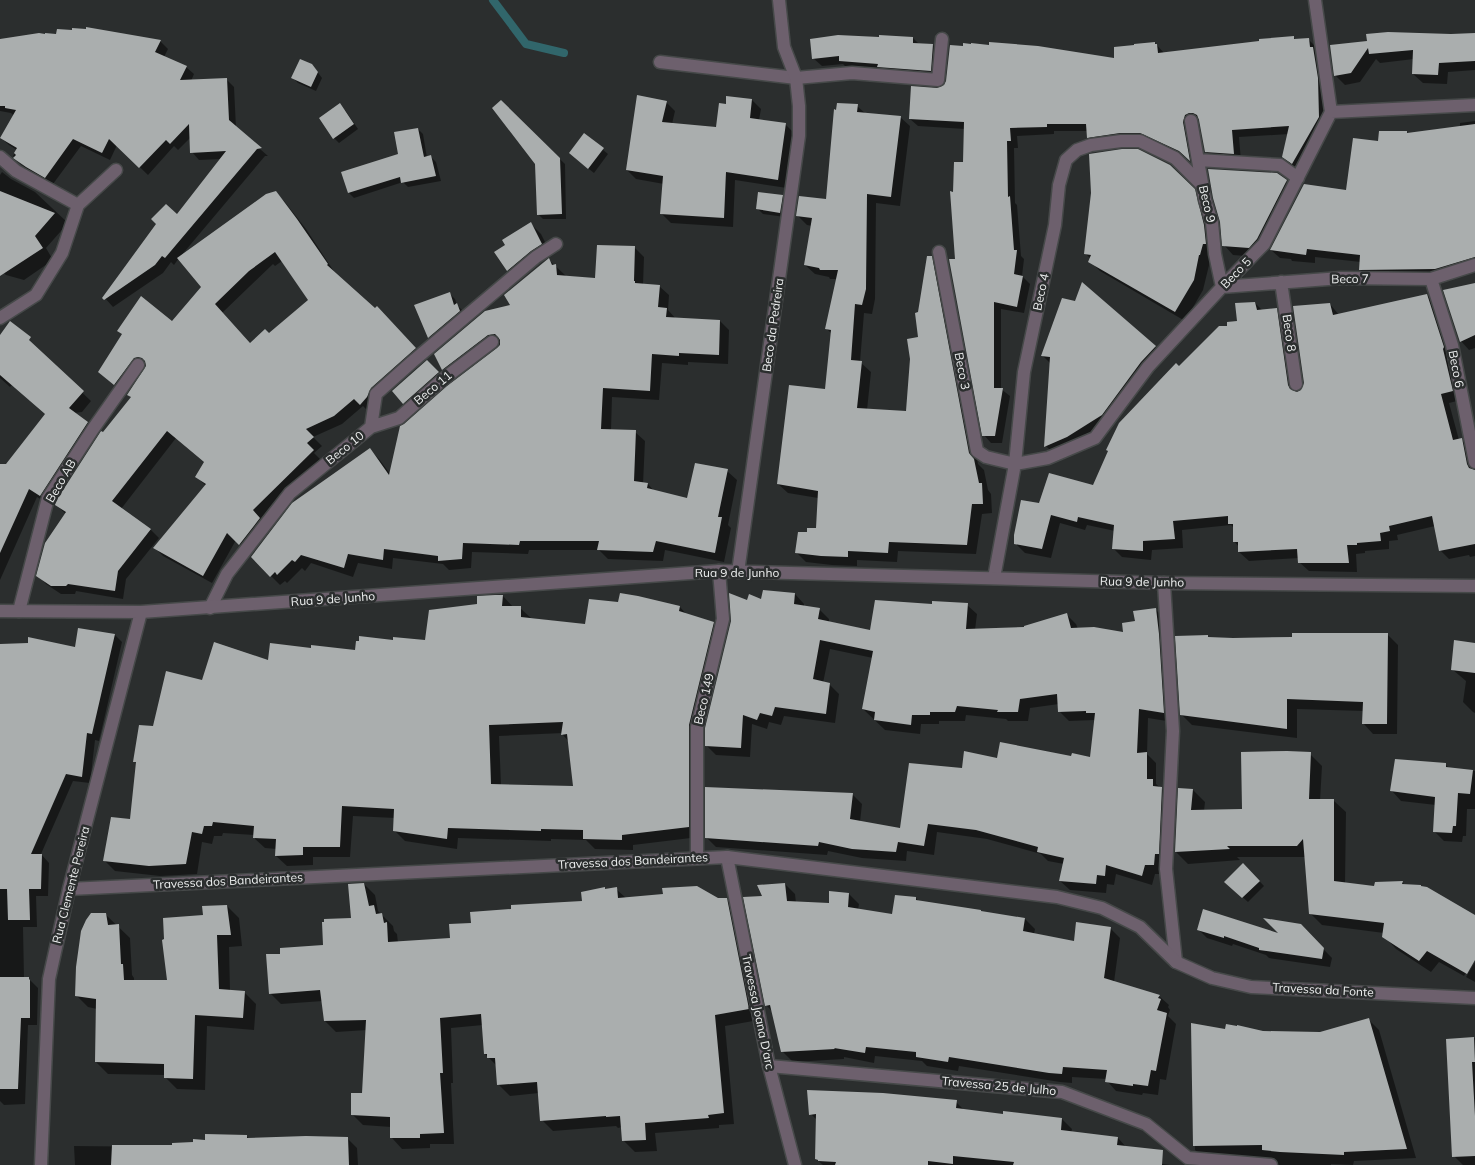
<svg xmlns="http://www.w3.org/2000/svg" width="1475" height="1165" viewBox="0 0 1475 1165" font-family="Mulish,sans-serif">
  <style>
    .shadow { fill: #0007; fill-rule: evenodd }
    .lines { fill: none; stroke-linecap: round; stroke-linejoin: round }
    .stream { stroke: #31666b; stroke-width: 8 }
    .building { fill: #aaaeae; fill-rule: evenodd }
    .service-casing { stroke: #464949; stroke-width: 15 }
    .minor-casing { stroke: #464949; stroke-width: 15 }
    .service { stroke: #6d606d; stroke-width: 12 }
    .minor { stroke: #6d606d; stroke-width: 12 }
    .labels { text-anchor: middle; stroke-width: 5; stroke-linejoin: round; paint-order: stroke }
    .street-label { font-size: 12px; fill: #edefef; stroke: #2b2e2e }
  </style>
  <rect width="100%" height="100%" fill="#2b2e2e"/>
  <path class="shadow" d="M 1475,34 L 1475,70 L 1448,72 L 1447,84 L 1423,83 L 1413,74 L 1414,59 L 1380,63 L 1376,59 L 1360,82 L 1345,85 L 1335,75 L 1331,46 Z
    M 913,38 L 919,44 L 933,45 L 941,53 L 938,79 L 848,69 L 843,64 L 822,66 L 813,58 Z
    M 1294,38 L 1296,40 L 1309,40 L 1316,47 L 1326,125 L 1300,170 L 1291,165 L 1283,157 L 1289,134 L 1239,137 L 1241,161 L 1214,159 L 1206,152 L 1200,120 L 1197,120 L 1196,166 L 1188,158 L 1149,140 L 1096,145 L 1089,137 L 1088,131 L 1054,131 L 1054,134 L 1017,136 L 1018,148 L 1014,148 L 1015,203 L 1017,205 L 1021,256 L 1024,259 L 1022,276 L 1030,284 L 1024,313 L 1001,309 L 1001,389 L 1010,396 L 1002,443 L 991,443 L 984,435 L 956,261 L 954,193 L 965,163 L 965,129 L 918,126 L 910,119 L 938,89 L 1116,59 L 1155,43 L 1164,53 Z
    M 0,40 L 160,41 L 168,49 L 164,57 L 186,67 L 194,74 L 191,81 L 226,79 L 234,87 L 236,128 L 268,156 L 265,156 L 180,257 L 275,193 L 284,201 L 306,229 L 335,273 L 375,310 L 385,316 L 424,357 L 379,396 L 369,412 L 363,406 L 342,424 L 313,437 L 322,446 L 314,453 L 321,460 L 261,519 L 268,527 L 248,553 L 236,540 L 212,583 L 163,556 L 155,548 L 206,486 L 197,477 L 205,463 L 176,438 L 121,509 L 151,530 L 159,538 L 126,579 L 123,599 L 76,591 L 75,594 L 61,594 L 46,584 L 38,575 L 66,514 L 56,505 L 103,434 L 132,398 L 149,365 L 143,366 L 123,392 L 99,371 L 172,323 L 203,287 L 179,258 L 174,265 L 171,262 L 163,273 L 113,307 L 104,297 L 177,216 L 222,159 L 199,160 L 192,152 L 191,137 L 178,150 L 174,146 L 148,175 L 117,145 L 110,160 L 81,146 L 53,184 L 30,172 L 21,164 L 13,156 L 17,150 L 9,145 L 1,138 L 14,116 L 11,113 L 0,111 ZM 282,261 L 310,300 L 269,334 L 250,344 L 222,313 L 273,264 L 275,266 Z
    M 316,70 L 322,78 L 316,91 L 298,83 L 293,78 Z
    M 752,100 L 761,109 L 759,120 L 785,124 L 794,133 L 787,188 L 735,180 L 733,227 L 671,223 L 662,214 L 664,184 L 636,179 L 627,170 L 666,102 L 675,111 L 672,124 L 717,128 Z
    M 501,102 L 565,164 L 566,219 L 543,219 L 538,214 L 536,164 Z
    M 857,106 L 866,114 L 900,117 L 910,126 L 900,206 L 876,203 L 875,299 L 872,314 L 864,313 L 860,362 L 871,372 L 867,410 L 907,413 L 919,338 L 919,314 L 931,258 L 941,267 L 978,464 L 984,470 L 988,490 L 991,494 L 992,513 L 982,514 L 976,554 L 898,551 L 897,562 L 857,560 L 857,566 L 832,565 L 806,562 L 796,552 L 808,534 L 817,530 L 818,498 L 788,493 L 778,484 L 826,391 L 832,334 L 827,329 L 837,279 L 830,279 L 829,277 L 815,274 L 805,265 L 812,226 L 807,225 L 797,215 L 827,201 Z
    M 345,110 L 358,129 L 339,143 L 334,138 Z
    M 1475,121 L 1475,268 L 1445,278 L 1369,278 L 1360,270 L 1361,262 L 1315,257 L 1315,263 L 1292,261 L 1291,259 L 1280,258 L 1271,250 L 1348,192 L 1379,142 L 1407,132 L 1408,134 L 1460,127 L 1460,123 Z
    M 418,129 L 423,134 L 427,158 L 431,157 L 436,162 L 441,181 L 408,187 L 403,182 L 354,198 L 349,193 L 399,155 Z
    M 585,135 L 608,154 L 594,173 L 575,158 Z
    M 1169,166 L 1204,200 L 1212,253 L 1203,290 L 1185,321 L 1100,271 L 1090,261 L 1091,259 L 1086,254 Z
    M 2,172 L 11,179 L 35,192 L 68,223 L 46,248 L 53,260 L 24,280 L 6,275 L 0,269 L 0,175 Z
    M 1277,174 L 1296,191 L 1258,257 L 1233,255 L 1224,245 Z
    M 782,196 L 787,201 L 785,217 L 763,214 L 758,209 Z
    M 530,223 L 541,234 L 551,254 L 541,261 L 519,280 L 508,270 Z
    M 634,247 L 644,257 L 643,285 L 659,286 L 669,295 L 668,310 L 676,319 L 720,321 L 729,330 L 728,364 L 688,362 L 688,365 L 662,363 L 659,400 L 612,397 L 611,430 L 635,432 L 645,441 L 643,484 L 648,484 L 654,491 L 688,499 L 727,471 L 737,480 L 728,525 L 731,528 L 724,562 L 665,550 L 663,561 L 608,559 L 599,550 L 529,550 L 528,554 L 472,552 L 471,568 L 449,570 L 443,564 L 393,558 L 392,569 L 358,563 L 353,577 L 311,563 L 305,571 L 302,568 L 287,583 L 285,581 L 280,585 L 252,557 L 370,450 L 379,459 L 391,475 L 502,344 L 497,344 L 452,379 L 443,369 L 512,305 L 549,260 L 566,276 L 596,279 Z
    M 1475,284 L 1475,348 L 1469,350 L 1461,341 Z
    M 450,294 L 455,299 L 457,305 L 462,310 L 464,316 L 434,342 L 429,337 Z
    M 1427,295 L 1436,304 L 1461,400 L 1449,403 L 1459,440 L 1462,440 L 1471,449 L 1475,470 L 1475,556 L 1470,557 L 1469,555 L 1449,559 L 1440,550 L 1435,526 L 1397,535 L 1398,540 L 1389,541 L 1389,549 L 1365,551 L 1365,553 L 1356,554 L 1357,572 L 1309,571 L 1299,562 L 1299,558 L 1249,561 L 1239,552 L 1239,547 L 1234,541 L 1234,528 L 1231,525 L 1182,530 L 1183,548 L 1152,550 L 1151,560 L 1122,557 L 1113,548 L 1115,531 L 1087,525 L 1085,530 L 1060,523 L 1051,558 L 1025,553 L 1016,544 L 1040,504 L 1094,487 L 1179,368 L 1228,327 L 1238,322 L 1255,303 L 1262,310 L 1276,309 L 1285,318 L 1296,393 L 1302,391 L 1330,304 L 1339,315 Z
    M 16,330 L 91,401 L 82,412 L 74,413 L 87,423 L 96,431 L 49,504 L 37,497 L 0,580 L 0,474 L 46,415 L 12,385 L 10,387 L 0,378 L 0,349 Z
    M 1155,347 L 1165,357 L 1151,372 L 1112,425 L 1056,456 L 1046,446 L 1051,364 L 1043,356 Z
    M 427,361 L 449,383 L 414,413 L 404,403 Z
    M 795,594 L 804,604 L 804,607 L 820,610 L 829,619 L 829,622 L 871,631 L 933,606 L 967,605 L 977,614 L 975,630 L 1025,628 L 1067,615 L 1076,624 L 1078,629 L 1125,633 L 1136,622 L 1155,609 L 1165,619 L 1173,722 L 1148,718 L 1147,754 L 1156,763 L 1156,784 L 1171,797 L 1163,874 L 1155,874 L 1152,885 L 1116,874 L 1114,885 L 1107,884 L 1106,893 L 1070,890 L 1060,881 L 1064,864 L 1048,861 L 1041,854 L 987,839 L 937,832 L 934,855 L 907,851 L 906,861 L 862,858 L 828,851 L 827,855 L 716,847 L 706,837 L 853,795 L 862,804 L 860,822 L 901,829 L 963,770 L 998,759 L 1091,758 L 1095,720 L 1069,721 L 1059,711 L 1059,704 L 1030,708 L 1028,721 L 1008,721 L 1006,719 L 966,715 L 965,721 L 939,721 L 939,724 L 921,724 L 920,734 L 885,730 L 863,709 L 873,658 L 830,649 L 823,683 L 829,684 L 839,694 L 835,723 L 784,716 L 781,725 L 769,722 L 767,729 L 752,724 L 750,757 L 716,755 L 706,745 L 748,601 L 762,601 Z
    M 503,596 L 514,608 L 520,608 L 531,618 L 586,625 L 618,603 L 638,597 L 680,607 L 687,615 L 713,623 L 724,634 L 699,737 L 699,837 L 633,845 L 633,850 L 595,849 L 586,840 L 551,839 L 551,841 L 458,838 L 457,849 L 405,841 L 394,830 L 395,818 L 353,816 L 350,857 L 313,857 L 313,865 L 287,866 L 276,856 L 277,849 L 265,848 L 254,838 L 254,835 L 223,833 L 222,836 L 214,836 L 212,844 L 202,842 L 197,874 L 160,876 L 115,871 L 104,860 L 131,820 L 138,764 L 134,761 L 154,728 L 203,681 L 269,661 L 356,652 L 394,641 L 427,641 L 478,605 ZM 563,733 L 563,735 L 569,742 L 575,787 L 501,785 L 499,736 Z
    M 115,635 L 122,642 L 99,741 L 95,740 L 90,783 L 73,781 L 41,854 L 49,863 L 48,896 L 36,896 L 37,927 L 23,927 L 24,978 L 28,978 L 38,988 L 37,1025 L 28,1025 L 25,1104 L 4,1105 L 0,1101 L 0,645 L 76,648 Z
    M 1388,635 L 1398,645 L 1397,734 L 1373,734 L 1363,723 L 1364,711 L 1297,709 L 1297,738 L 1192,725 L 1181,714 L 1207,636 L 1210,639 L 1253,639 Z
    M 1475,644 L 1475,713 L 1473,712 L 1463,702 L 1466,681 L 1453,670 Z
    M 1310,754 L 1322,766 L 1320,801 L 1334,801 L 1346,812 L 1345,884 L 1375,887 L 1402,882 L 1405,885 L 1475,916 L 1475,957 L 1464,976 L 1439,962 L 1431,972 L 1396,949 L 1384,936 L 1384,933 L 1322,925 L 1310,913 L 1306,857 L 1237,857 L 1240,860 L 1188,864 L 1176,852 L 1179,789 L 1193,790 L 1205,802 L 1204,811 L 1244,810 Z
    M 1445,764 L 1450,769 L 1475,771 L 1475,809 L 1467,809 L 1466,836 L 1463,836 L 1462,842 L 1444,841 L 1434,831 L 1436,805 L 1401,801 L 1392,791 Z
    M 1243,864 L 1264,886 L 1248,902 L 1226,882 Z
    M 364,884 L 375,895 L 378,911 L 393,926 L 394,931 L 397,934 L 398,943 L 451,940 L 472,925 L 584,902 L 605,889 L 606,890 L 616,889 L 626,898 L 726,899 L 737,910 L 759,1020 L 725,1026 L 734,1124 L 719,1125 L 719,1128 L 655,1133 L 657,1151 L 635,1152 L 624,1141 L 622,1127 L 618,1128 L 616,1126 L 553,1131 L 542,1120 L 539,1093 L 510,1096 L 499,1085 L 497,1066 L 485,1054 L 483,1025 L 451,1028 L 453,1083 L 451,1083 L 454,1144 L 430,1144 L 430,1148 L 402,1149 L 392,1138 L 391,1127 L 363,1125 L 352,1114 L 363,1094 L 367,1030 L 336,1032 L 325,1021 L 323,1001 L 281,1004 L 270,993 L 282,955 L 325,946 L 352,919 Z
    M 785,884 L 795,894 L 796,903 L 830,905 L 849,894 L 859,904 L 858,910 L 893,916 L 916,898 L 919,902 L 1025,919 L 1035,929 L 1034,934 L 1075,942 L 1110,928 L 1120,938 L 1114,982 L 1159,996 L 1169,1005 L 1168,1007 L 1170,1010 L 1168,1016 L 1176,1024 L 1166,1080 L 1160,1079 L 1158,1095 L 1143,1093 L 1142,1095 L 1116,1091 L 1107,1081 L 1107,1079 L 1072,1077 L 1072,1083 L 1060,1082 L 959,1066 L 958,1071 L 927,1066 L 922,1061 L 875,1056 L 874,1063 L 844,1057 L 844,1059 L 793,1062 L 783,1052 L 773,1012 L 766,1005 L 764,897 Z
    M 227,906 L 239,918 L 242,946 L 229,947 L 230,991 L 244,992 L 256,1004 L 254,1030 L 207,1026 L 205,1090 L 177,1089 L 165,1077 L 165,1075 L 108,1074 L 96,1062 L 97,1009 L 88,1007 L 76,995 L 105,914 L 130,938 L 132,975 L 134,978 L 134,981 L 168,981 L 205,916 Z
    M 1300,925 L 1332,958 L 1330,967 L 1269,958 L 1266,955 L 1233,944 L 1232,946 L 1207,938 L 1198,929 L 1282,936 Z
    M 1475,962 L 1475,982 L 1466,977 Z
    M 1369,1020 L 1379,1030 L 1416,1158 L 1354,1161 L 1353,1165 L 1331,1164 L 1331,1165 L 1266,1165 L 1205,1160 L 1195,1150 L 1192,1024 L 1226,1031 L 1320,1034 Z
    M 1475,1038 L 1475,1165 L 1463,1165 L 1454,1156 L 1447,1040 Z
    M 956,1102 L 964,1110 L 1004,1115 L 1004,1113 L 1062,1119 L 1072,1129 L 1071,1133 L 1118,1138 L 1127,1148 L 1155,1163 L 1170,1165 L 823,1165 L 816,1159 L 818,1121 L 811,1114 Z
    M 246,1136 L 250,1139 L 347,1138 L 357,1148 L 358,1165 L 222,1165 Z
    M 74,1146 L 173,1147 L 200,1165 L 75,1165 Z"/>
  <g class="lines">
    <path class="stream" d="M 493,0 L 526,44 L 564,53"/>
  </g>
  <path class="building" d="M 86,27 L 161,40 L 155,52 L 187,66 L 180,80 L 227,78 L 229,120 L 262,148 L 257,149 L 165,258 L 162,256 L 155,265 L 104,300 L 102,298 L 156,224 L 151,219 L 166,204 L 177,214 L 226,151 L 190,153 L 189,124 L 170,144 L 166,140 L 139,168 L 109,139 L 102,153 L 73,139 L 45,178 L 26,167 L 13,158 L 16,155 L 14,153 L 17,148 L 0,138 L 16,110 L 5,108 L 5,106 L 0,106 L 0,39 L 39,33 L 45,34 L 45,33 L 56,34 L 57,29 L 72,30 L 72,28 L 86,29 Z
    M 1388,32 L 1451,34 L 1475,33 L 1475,61 L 1439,63 L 1438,75 L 1412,74 L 1413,50 L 1369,54 L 1368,48 L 1351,73 L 1334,76 L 1330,45 L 1367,41 L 1366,34 Z
    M 838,35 L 879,37 L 879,35 L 913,37 L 913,43 L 933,44 L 931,71 L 877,67 L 878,64 L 839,61 L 839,56 L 812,59 L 810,39 Z
    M 1294,36 L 1294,39 L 1309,38 L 1310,47 L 1313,47 L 1318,78 L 1319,117 L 1292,164 L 1282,157 L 1289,126 L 1232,130 L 1234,154 L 1205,152 L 1199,120 L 1197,115 L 1193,113 L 1189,113 L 1185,115 L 1183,122 L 1190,161 L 1179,151 L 1140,133 L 1120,133 L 1087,138 L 1086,124 L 1047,124 L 1047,127 L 1010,128 L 1011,141 L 1007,141 L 1008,197 L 1010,196 L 1014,250 L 1017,250 L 1014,274 L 1023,276 L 1017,307 L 994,302 L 994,388 L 1003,388 L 995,436 L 982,436 L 949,259 L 955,259 L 950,191 L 953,192 L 954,162 L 963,162 L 964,122 L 909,119 L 911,86 L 937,88 L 944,85 L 946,81 L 950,45 L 963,46 L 963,43 L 971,44 L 971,43 L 989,45 L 989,42 L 1038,46 L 1114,58 L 1114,47 L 1134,45 L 1134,44 L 1155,42 L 1155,44 L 1157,44 L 1158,53 L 1259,41 L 1259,39 Z
    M 300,59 L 312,64 L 318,72 L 311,87 L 291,78 Z
    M 637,95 L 667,101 L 662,122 L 716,127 L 719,103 L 726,104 L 726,96 L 752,99 L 750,118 L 786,123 L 778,180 L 726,172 L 724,218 L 660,214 L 663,176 L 626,170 Z
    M 501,100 L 560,158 L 562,214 L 537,215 L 535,164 L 492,108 Z
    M 340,103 L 354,124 L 333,139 L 319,118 Z
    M 837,103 L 858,104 L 857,112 L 901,116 L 891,197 L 867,194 L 866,289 L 862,305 L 855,304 L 851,360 L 862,361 L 857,408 L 906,411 L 910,359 L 907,339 L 918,337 L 915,313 L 918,312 L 927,256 L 932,256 L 969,453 L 974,459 L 979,483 L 982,483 L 983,504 L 972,504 L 967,545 L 889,542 L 888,553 L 848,551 L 848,557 L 821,556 L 795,553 L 798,532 L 807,532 L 807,528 L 816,528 L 818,491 L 777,484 L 789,385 L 825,389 L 831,330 L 825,329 L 838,270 L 820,270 L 819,268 L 804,265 L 812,218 L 796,216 L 799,196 L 826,199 L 834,109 L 836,110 Z
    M 1475,124 L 1475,257 L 1435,269 L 1359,270 L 1360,255 L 1307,249 L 1306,255 L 1270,250 L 1304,184 L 1346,190 L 1353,138 L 1378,141 L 1379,131 L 1407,131 L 1407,133 Z
    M 418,128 L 424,157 L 431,155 L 436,176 L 401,183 L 400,177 L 348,193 L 341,172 L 398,154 L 394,132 Z
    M 584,133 L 604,148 L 588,169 L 569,153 Z
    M 1122,149 L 1138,149 L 1170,165 L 1195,189 L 1204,225 L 1206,244 L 1203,244 L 1200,255 L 1199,255 L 1194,280 L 1175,312 L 1088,262 L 1091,255 L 1084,254 L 1091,193 L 1089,154 Z
    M 1208,169 L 1277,173 L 1287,180 L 1257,239 L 1249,248 L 1222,246 L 1220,222 L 1213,198 Z
    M 0,191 L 55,213 L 35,236 L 43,248 L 0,276 Z
    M 276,191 L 297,219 L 328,264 L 327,265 L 375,308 L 377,306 L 416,348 L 371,388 L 367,397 L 360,405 L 354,399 L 334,416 L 306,429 L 314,437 L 307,443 L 314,450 L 253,510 L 260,518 L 239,545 L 227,533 L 203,576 L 153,548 L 206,484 L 195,477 L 204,462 L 167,431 L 112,501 L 151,529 L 118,571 L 115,591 L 68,584 L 66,586 L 51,586 L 36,576 L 45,543 L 66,512 L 55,505 L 56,501 L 101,431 L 103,432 L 131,397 L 127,395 L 146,366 L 145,361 L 142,358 L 138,357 L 134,358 L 114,385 L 98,372 L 122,334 L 117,331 L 141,296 L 172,321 L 201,287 L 177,258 L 266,194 ZM 275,252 L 308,300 L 269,333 L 265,329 L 250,343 L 215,304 L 249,271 Z
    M 758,192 L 783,195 L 780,213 L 756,209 Z
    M 531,222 L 542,244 L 531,251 L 507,271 L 494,252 L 505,245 L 502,240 Z
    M 597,245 L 635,246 L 634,281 L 635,281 L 635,283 L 660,285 L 658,307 L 667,308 L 666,317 L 720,320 L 719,355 L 679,353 L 679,356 L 652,354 L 650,391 L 603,388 L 601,429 L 636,430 L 634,481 L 648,483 L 647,488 L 687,498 L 695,463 L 728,469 L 718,517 L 722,517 L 715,553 L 656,541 L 653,552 L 597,550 L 599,541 L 520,541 L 519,545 L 463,543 L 462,559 L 438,561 L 438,556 L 384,549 L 383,560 L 348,554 L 344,568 L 301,555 L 295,562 L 292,560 L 277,575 L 275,572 L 270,577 L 251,557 L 292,503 L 370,448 L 389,475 L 400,426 L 404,424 L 447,386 L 497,348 L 500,345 L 500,340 L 498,337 L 495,334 L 488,335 L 442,370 L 434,354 L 485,311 L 510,305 L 504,295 L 549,258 L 552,265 L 556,264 L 557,275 L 595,278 Z
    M 1082,282 L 1156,346 L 1141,362 L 1102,415 L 1067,437 L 1044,447 L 1050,357 L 1041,356 L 1062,298 L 1075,301 Z
    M 1475,283 L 1475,335 L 1460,342 L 1443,290 Z
    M 450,292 L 454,305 L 457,303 L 460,311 L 428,338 L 414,305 Z
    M 1427,294 L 1444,347 L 1443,349 L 1453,391 L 1441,394 L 1453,440 L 1462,438 L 1467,464 L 1469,468 L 1475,470 L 1475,544 L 1439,551 L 1432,516 L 1389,526 L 1390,531 L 1380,533 L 1381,541 L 1357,543 L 1357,545 L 1347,545 L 1349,563 L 1298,563 L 1297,549 L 1238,552 L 1238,542 L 1233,542 L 1233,524 L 1228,524 L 1228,516 L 1173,521 L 1175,539 L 1143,541 L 1143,551 L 1112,549 L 1114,525 L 1078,517 L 1077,522 L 1051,515 L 1042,549 L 1014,544 L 1014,535 L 1021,500 L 1039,503 L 1049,473 L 1093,485 L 1108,451 L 1106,450 L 1119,423 L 1176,363 L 1179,366 L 1219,326 L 1227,326 L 1227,322 L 1237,321 L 1235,303 L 1255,302 L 1257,310 L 1277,308 L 1288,385 L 1290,389 L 1297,392 L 1301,390 L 1304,383 L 1293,306 L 1330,303 L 1333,315 Z
    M 10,321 L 31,337 L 29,340 L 84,391 L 69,408 L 88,422 L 40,496 L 29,489 L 0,553 L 0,464 L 6,464 L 45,414 L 0,375 L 0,335 Z
    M 427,360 L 439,372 L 403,404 L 392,391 Z
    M 763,590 L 795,593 L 794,604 L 820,608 L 818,619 L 870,630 L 875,600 L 932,604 L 932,601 L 968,603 L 966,629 L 1024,627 L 1024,626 L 1067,613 L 1071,628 L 1094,627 L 1123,632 L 1122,623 L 1135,621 L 1133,611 L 1156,608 L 1159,634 L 1164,713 L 1139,709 L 1137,753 L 1147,752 L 1147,779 L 1153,779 L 1153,786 L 1162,787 L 1159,854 L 1155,854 L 1154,865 L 1145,865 L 1142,876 L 1106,865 L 1105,876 L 1097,875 L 1096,884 L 1059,881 L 1064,858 L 1037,852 L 1038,847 L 976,830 L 928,824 L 924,846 L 898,842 L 896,852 L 852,849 L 819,842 L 818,846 L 705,838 L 705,787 L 853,793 L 850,819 L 900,828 L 909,763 L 962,768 L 964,751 L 997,758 L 1000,742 L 1071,756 L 1072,753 L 1090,757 L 1095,713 L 1086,713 L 1086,711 L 1058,712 L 1057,694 L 1020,699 L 1018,712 L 997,712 L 998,710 L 957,706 L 955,712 L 930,712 L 930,715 L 912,715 L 911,725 L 874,720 L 875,712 L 862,709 L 873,651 L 820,640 L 813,679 L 830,683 L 826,714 L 775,707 L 772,716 L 760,713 L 757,720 L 743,715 L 741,748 L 705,746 L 705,728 L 731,621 L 729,593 L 747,600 L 749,594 L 761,599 Z
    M 620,593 L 638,596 L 680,606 L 679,611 L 714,622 L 689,725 L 689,827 L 622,835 L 622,840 L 583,839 L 583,830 L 541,829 L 541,831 L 448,828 L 447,839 L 393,831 L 394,809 L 342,806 L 340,847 L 303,847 L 303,855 L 275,856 L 276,839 L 253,838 L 254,826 L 213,822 L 212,826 L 204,826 L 202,834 L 192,832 L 186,864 L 149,866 L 103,861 L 111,817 L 130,819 L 136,762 L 133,762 L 139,725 L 153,726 L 166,671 L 202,680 L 214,642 L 268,660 L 270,643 L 311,648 L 311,645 L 355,650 L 356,641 L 359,641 L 359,636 L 393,640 L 393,637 L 425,640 L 429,610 L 477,604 L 477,596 L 495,595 L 503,595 L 502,606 L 521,606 L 521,617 L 585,624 L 589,599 L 618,602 ZM 563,722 L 561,735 L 567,734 L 573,786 L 491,784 L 489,725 Z
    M 78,628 L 115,634 L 92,734 L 87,733 L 82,777 L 66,774 L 31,854 L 42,854 L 41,889 L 29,889 L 30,920 L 8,920 L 7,889 L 0,889 L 0,644 L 28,643 L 28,637 L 75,647 Z
    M 1292,633 L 1388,633 L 1387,724 L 1362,724 L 1363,702 L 1287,699 L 1287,729 L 1180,715 L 1175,636 L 1208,635 L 1208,637 L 1233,638 L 1292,637 Z
    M 1454,640 L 1475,643 L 1475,673 L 1451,670 Z
    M 1287,751 L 1311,752 L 1309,799 L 1334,799 L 1334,881 L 1374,886 L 1375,882 L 1403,881 L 1402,884 L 1421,885 L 1421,886 L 1427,887 L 1475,915 L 1475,960 L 1467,974 L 1427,951 L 1419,961 L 1382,937 L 1384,923 L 1309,914 L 1303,839 L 1297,846 L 1227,846 L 1230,849 L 1175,852 L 1178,788 L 1193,789 L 1191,810 L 1242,809 L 1241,752 Z
    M 1395,759 L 1446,763 L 1446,767 L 1473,770 L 1470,794 L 1458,793 L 1456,826 L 1453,826 L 1452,833 L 1433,832 L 1435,797 L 1390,791 Z
    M 1243,863 L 1260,881 L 1242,898 L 1224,882 Z
    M 364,883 L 369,906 L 374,905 L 376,914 L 382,913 L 384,923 L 387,922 L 388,942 L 450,938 L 449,924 L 471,923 L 470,912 L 511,909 L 511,905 L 582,901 L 581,892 L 605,887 L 605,889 L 617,887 L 618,898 L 663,894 L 662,888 L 697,886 L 718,898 L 727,898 L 749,1009 L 715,1015 L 724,1113 L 708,1115 L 709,1118 L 645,1123 L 646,1140 L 622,1141 L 620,1116 L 606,1117 L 606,1116 L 540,1121 L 537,1082 L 497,1085 L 495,1058 L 487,1058 L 487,1054 L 484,1054 L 481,1014 L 440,1018 L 443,1073 L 440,1073 L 444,1133 L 420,1134 L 420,1138 L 390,1138 L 390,1117 L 351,1115 L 351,1093 L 362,1093 L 366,1020 L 324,1021 L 320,990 L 269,994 L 266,954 L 280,954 L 280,948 L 323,945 L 322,922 L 324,922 L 324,919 L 351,918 L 348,884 Z
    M 785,883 L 787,901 L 829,903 L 829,891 L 849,893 L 848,907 L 892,914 L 895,895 L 916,897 L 916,900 L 981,910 L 981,911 L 1025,918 L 1023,931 L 1074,941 L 1076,922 L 1111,927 L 1104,978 L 1160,995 L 1158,998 L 1161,999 L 1157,1010 L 1167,1013 L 1156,1071 L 1151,1070 L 1148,1086 L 1133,1084 L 1133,1086 L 1105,1082 L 1107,1070 L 1063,1067 L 1062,1074 L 1049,1073 L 949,1057 L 948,1062 L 916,1057 L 916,1052 L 866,1047 L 865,1053 L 834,1048 L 835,1049 L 781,1052 L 770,1005 L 765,1006 L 743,897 L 762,896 L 757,885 Z
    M 227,905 L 231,935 L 217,935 L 219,989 L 245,991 L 243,1018 L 195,1015 L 193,1079 L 164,1078 L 164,1064 L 95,1062 L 96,999 L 75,996 L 76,967 L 81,931 L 86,920 L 91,913 L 106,913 L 108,925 L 119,924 L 121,964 L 123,964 L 124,980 L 167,980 L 162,940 L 164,939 L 163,918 L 203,915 L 202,906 Z
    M 1203,909 L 1278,933 L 1263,918 L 1301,924 L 1324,948 L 1322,959 L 1259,950 L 1259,948 L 1224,936 L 1224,938 L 1197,930 Z
    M 0,977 L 29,977 L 29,979 L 30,980 L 30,1018 L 21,1018 L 18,1089 L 0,1089 Z
    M 1369,1018 L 1407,1149 L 1344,1152 L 1344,1155 L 1280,1152 L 1262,1150 L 1262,1145 L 1193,1146 L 1191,1023 L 1225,1029 L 1226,1024 L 1237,1026 L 1237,1025 L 1263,1031 L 1320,1032 Z
    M 1474,1037 L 1475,1062 L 1472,1062 L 1475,1116 L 1475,1156 L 1452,1157 L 1446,1039 Z
    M 807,1090 L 883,1093 L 957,1100 L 956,1108 L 1003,1114 L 1003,1111 L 1062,1118 L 1061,1130 L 1118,1137 L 1117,1145 L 1163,1150 L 1162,1165 L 1013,1165 L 1014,1162 L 953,1156 L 953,1164 L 928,1161 L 928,1165 L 835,1165 L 836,1162 L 818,1161 L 818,1160 L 815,1159 L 816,1114 L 809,1115 Z
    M 205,1134 L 247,1135 L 247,1138 L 306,1136 L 348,1137 L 349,1165 L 111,1165 L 112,1145 L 172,1145 L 172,1143 L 193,1142 L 193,1139 L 205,1140 Z"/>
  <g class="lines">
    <defs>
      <path id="service" d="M 660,62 L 796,78 L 852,73 L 938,80 L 942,39
        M 1331,112 L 1475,105
        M 1191,121 L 1205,200 L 1212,223 L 1215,254 L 1222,287
        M 0,157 L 16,171 L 78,205 L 116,170
        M 1198,160 L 1280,165 L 1298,178
        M 939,252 L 977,451 L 986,457 L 1015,464 L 1048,458 L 1095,438 L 1148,367 L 1222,287 L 1264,244 L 1331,112 L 1315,0
        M 1431,279 L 1452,345 L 1475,462
        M 1281,282 L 1296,384
        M 1222,287 L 1341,278 L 1431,279 L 1475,265
        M 0,318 L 36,295 L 62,253 L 78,205
        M 371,427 L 399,418 L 442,380 L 492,342
        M 994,578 L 1015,464 L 1024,372 L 1055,225 L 1059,185 L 1066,160 L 1077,150 L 1091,145 L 1121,141 L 1140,141 L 1175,158 L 1202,185
        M 1164,583 L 1173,731 L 1166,869 L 1176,962
        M 210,608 L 227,574 L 290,493 L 371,427 L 376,394 L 412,362 L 536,257 L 556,244
        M 19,611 L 48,498 L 93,429 L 138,365
        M 727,857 L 769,1066 L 795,1165
        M 697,858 L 697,727 L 723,619 L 719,571"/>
      <path id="minor" d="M 738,572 L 799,136 L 799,106 L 796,78 L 784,47 L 779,0
        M 0,611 L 141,612 L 719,571 L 1164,583 L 1475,586
        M 69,889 L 727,857 L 1057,897 L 1102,908 L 1140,927 L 1176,962 L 1212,978 L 1251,987 L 1475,998
        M 769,1066 L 1062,1092 L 1146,1124 L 1188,1158 L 1271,1165
        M 41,1165 L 49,979 L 69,889 L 141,612"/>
    </defs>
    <use href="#service" class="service-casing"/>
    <use href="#minor" class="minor-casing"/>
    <use href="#service" class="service"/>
    <use href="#minor" class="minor"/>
  </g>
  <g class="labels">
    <g class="street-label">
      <text transform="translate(1207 204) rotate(77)" y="4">Beco 9</text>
      <text transform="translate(1236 273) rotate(-46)" y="4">Beco 5</text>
      <text transform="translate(1350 279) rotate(-1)" y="4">Beco 7</text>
      <text transform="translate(1041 292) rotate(-78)" y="4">Beco 4</text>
      <text transform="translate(773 325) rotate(-82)" y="4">Beco da Pedreira</text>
      <text transform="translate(1289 333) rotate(82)" y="4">Beco 8</text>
      <text transform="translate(1456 369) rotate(79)" y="4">Beco 6</text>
      <text transform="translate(962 371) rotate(79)" y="4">Beco 3</text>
      <text transform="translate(433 388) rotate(-40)" y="4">Beco 11</text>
      <text transform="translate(345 448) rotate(-39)" y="4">Beco 10</text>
      <text transform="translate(61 481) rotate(-60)" y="4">Beco AB</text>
      <text x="737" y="577">Rua 9 de Junho</text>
      <text transform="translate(1142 582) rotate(1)" y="4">Rua 9 de Junho</text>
      <text transform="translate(333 599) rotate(-4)" y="4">Rua 9 de Junho</text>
      <text transform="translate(704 699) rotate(-77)" y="4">Beco 149</text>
      <text transform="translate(633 861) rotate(-3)" y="4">Travessa dos Bandeirantes</text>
      <text transform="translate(228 881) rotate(-3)" y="4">Travessa dos Bandeirantes</text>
      <text transform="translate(71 885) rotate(-76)" y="4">Rua Clemente Pereira</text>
      <text transform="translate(1323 990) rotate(3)" y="4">Travessa da Fonte</text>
      <text transform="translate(758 1012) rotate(78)" y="4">Travessa Joana D'arc</text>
      <text transform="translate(999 1086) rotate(5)" y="4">Travessa 25 de Julho</text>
    </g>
  </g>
</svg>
